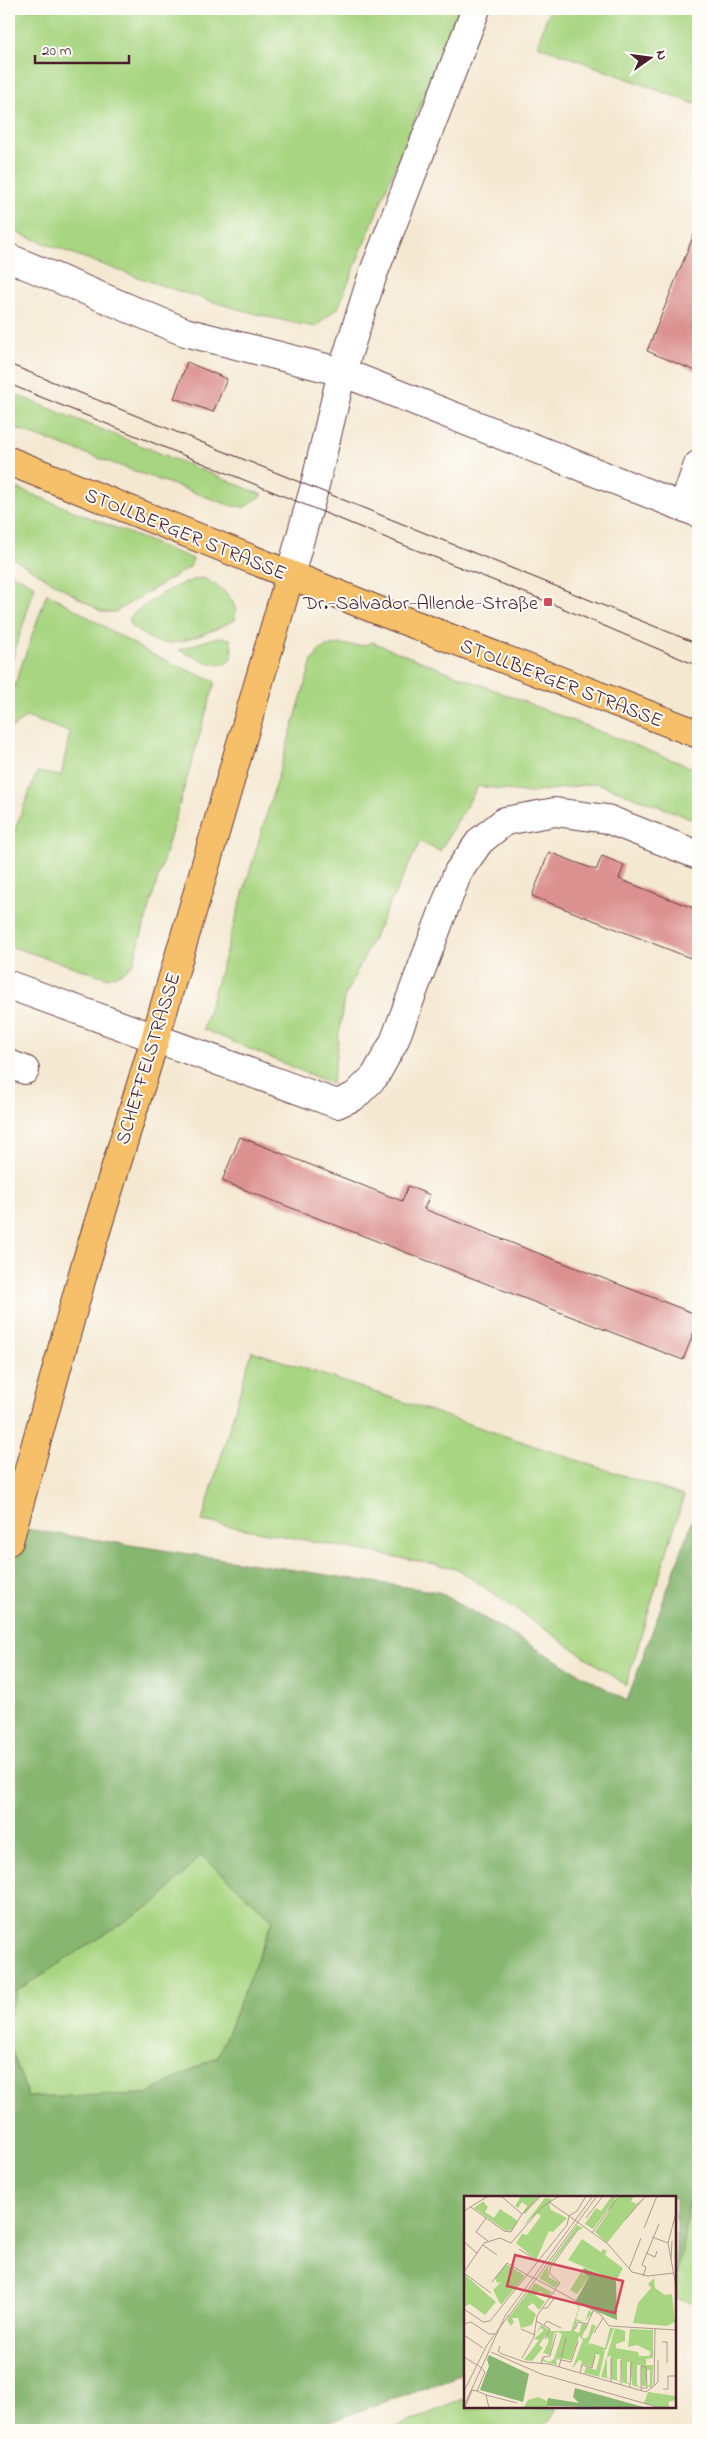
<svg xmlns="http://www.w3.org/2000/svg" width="707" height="2439" viewBox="0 0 707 2439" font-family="'Indie Flower',sans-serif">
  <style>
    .green { fill: #a8d581; stroke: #797a56 }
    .forest { fill: #86b66f; stroke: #686a4d }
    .building { fill: #db9190 }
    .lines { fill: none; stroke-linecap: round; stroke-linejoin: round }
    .minor-casing { stroke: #643d44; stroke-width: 30 }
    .major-casing { stroke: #643d44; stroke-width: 30 }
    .minor { stroke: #fff; stroke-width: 28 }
    .major { stroke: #f6c06b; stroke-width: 28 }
    .tram { stroke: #4a1f2b; stroke-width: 1 }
    .poi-dot { fill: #d1495b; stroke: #fdfcf7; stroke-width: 2 }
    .labels { text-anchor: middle; stroke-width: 4; stroke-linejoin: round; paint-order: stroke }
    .street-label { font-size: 20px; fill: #4a1f2b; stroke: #fdfcf7 }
    .poi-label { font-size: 20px; fill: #4a1f2b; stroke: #fdfcf7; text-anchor: end }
    .inset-river { fill: none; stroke: #76b1e8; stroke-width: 2.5 }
    .inset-road { fill: none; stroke: #b0988f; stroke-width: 1 }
    .view { fill: #d1495b; fill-opacity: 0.15; stroke: #d1495b; stroke-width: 2.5 }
    .inset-edge { fill: none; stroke: #4a1f2b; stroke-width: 2.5 }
  </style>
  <rect width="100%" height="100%" fill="#fdfcf7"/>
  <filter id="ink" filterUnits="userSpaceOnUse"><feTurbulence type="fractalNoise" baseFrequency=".02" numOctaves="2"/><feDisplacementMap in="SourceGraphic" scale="10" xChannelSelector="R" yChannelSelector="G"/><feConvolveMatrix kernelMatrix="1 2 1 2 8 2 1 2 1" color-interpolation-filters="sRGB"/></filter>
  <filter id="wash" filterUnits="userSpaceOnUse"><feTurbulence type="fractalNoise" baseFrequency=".0096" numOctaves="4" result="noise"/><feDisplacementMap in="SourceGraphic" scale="20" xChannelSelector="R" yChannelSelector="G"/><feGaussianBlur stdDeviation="1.12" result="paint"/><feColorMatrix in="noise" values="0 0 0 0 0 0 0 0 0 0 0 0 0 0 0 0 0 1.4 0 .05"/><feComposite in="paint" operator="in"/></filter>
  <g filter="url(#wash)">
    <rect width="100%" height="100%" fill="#f4e8d1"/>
    <path class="green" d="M 9,9 L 459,9 L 338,308 L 315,327 C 212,308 107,266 9,230 Z
      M 550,9 L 698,9 L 698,96 L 695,104 L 537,45 Z
      M 9,392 L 263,495 L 245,507 L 232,506 L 9,426 Z
      M 9,485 L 193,559 L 190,567 L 115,612 L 102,612 L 9,556 Z
      M 9,572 L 35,586 L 9,670 Z
      M 203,578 C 219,586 240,599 235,620 C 218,628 185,644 166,643 C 153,643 141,633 131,626 L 129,618 C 146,602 181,580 203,578 Z
      M 47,593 L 151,654 L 215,682 L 133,964 L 122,973 L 108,978 L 9,946 L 9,845 L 37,772 L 61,776 L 70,732 L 26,717 L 9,730 L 9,701 Z
      M 217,637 L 230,639 C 241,683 198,658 179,650 Z
      M 372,642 L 698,770 L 698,821 L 597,783 L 530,793 L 478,786 L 440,851 L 420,842 L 344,998 L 332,1084 L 203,1029 L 312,661 C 315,658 318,651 322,649 C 338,638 357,651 372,642 Z
      M 252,1351 L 684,1496 L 626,1685 L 456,1568 L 202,1521 Z
      M 201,1855 L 273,1920 L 218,2056 L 147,2094 L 28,2097 L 9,2043 L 9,2015 L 17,1990 L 160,1899 Z
      M 698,2144 L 698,2304 L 676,2299 L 676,2287 Z
      M 466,2398 L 466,2408 L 557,2408 L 543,2430 L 390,2430 Z"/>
    <path class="forest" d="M 698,1505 L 698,2144 L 676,2287 L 676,2198 L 466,2198 L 466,2373 L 306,2430 L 9,2430 L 9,2043 L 28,2097 L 147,2094 L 218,2056 L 273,1920 L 201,1855 L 160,1899 L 18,1990 L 9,2015 L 9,1541 L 12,1527 L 439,1592 L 627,1701 Z"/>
    <g id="blocks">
      <path class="building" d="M 697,227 L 698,228 L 698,372 L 647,351 Z
        M 187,362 L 227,379 L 213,412 L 174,398 Z
        M 549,852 L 596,870 L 602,856 L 624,865 L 619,879 L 698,910 L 698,961 L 532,896 Z
        M 240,1137 L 402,1201 L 408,1186 L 430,1195 L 424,1209 L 698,1315 L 698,1322 L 683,1360 L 222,1181 Z"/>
    </g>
  </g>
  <g filter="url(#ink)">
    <use href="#blocks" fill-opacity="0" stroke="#643d44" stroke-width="1"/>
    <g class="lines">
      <defs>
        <path id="minor" d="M 9,258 L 185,332 L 342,372 L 372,277 L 476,9
          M 683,507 L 698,465
          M 290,575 L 314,489 L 342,372 L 698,513
          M 9,985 L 337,1104 L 355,1096 L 375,1076 L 394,1042 L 458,872 L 480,841 L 505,821 L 555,812 L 607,819 L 698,855
          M 9,1064 L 25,1070"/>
        <path id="major" d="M 9,461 L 377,610 L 698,734
          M 9,1541 L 84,1270 L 155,1039 L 290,575"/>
      </defs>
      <use href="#minor" class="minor-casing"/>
      <use href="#major" class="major-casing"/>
      <use href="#minor" class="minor"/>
      <use href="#major" class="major"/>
      <path class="tram" d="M 9,364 L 698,644
        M 9,384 L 406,546 L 548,602 L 698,666"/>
    </g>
  </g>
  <rect class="poi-dot" x="543" y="597" width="10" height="10" rx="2.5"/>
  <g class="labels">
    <g class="street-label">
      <text transform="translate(186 533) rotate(22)" y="7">STOLLBERGER STRASSE</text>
      <text transform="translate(562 682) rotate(21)" y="7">STOLLBERGER STRASSE</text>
      <text transform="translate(147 1058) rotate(-73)" y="7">SCHEFFELSTRASSE</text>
    </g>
    <g class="poi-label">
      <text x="538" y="609">Dr.-Salvador-Allende-Straße</text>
    </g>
  </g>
  <g transform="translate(464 2196)">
    <rect width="212" height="212" fill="#f4e8d1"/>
    <path d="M 26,0 L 19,5 L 24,11 L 21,16 L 30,22 L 36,13 L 54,25 L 48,34 L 42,35 L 10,12 ZM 57,0 L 76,0 L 61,18 L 59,16 L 63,10 L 58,6 L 54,12 L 51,10 ZM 148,0 L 152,0 L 151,5 L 155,0 L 170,0 L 167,5 L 172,8 L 179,2 L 143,47 L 131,36 L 146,14 L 144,13 L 129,33 L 121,28 L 132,12 L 137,15 ZM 81,2 L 88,3 L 85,9 L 87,14 L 103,22 L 89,36 L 85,35 L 72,64 L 52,47 L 58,38 L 63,39 L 77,20 L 73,17 L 59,30 ZM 113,29 L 119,32 L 112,36 L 84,72 L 85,81 L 95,87 L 91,92 L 75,82 ZM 118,43 L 137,56 L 139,53 L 143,55 L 141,59 L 159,72 L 152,85 L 104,64 ZM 42,68 L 61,80 L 37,109 L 29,94 L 37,86 L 33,87 L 31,82 ZM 117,76 L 125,81 L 113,98 L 106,94 ZM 0,78 L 32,106 L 21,119 L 6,108 L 0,111 ZM 200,81 L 190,83 L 191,92 L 201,99 L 208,98 L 211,126 L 203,130 L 169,127 L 174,107 L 187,92 L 184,88 L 189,83 ZM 71,87 L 88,96 L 84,102 L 76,95 L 71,99 L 81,106 L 75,114 L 69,107 L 63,111 L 72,118 L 68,129 L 57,132 L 54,122 L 48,122 L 50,126 L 47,130 L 43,124 ZM 111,109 L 116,110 L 112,123 L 121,126 L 125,114 L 128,117 L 121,126 L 113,125 L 110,135 L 115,137 L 118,127 L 123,129 L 118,141 L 120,143 L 124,141 L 128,128 L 132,130 L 123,150 L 125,147 L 130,151 L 126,147 L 141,152 L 146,132 L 150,132 L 142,154 L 138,154 L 141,155 L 135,181 L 120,177 L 122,171 L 132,174 L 136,159 L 132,158 L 128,171 L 118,168 L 116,172 L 118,165 L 115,164 L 108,173 L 119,144 L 115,140 L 107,164 L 95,162 L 96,164 L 92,163 L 93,169 L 78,165 L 81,160 L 80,164 L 86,166 L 90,163 L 98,138 L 93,136 L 90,138 L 86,159 L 79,157 L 85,145 L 82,139 L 75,149 L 79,152 L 77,154 L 68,165 L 60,164 L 75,144 L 70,143 L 80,134 L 77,132 L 72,138 L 77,129 L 87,135 L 107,135 L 115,111 ZM 151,132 L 161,135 L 161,145 L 152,148 L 152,152 L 174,156 L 175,160 L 185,160 L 187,156 L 173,149 L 164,151 L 166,133 L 189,134 L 189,162 L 182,163 L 182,169 L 189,169 L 188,192 L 183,190 L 186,189 L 186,174 L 183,174 L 182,190 L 178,190 L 177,169 L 173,169 L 173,189 L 176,192 L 168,189 L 166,166 L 163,166 L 163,186 L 167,189 L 158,186 L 157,163 L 153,163 L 153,184 L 157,186 L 147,183 L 147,160 L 143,161 L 143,181 L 147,183 L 137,181 ZM 184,196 L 212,200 L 212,204 L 204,206 L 206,212 L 197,212 L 180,207 ZM 74,201 L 83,205 L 82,210 L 88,212 L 60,211 L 64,204 Z" fill="#a8d581"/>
    <path d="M 120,72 L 152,85 L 153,124 L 111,106 L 125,81 L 117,75 ZM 25,159 L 65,178 L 59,206 L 16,194 L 25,170 L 23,163 ZM 111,192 L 172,209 L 183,212 L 82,210 L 84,202 L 115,207 L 109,201 Z" fill="#86b66f"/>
    <path class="inset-river" d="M 111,212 L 134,212"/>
    <path class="inset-road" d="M 85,6 L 105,20 L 113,15 L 122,0M 7,11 L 40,35 L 47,36 L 58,18 L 37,0M 213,13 L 204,47 L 213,96M 0,15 L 24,0M 58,18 L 77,0M 22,22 L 12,36 L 24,45M 122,22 L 139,0M 161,24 L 182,0M 180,32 L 193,0M 128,37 L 155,0M 188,41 L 204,47M 0,46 L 13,57M 19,49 L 33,59M 55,53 L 73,65M 182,57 L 191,61 L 193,55M 207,63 L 208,45M 165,73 L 177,42M 0,76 L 20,47 L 36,42 L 47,47 L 78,11 L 95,0M 0,77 L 27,97M 179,80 L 182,71 L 178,69 L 195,28M 72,83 L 63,79 L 103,29 L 105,20 L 144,48 L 168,76 L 184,80 L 210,77M 72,83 L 136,118 L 145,130 L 213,134M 79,112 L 83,112 L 91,101M 0,113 L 19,126 L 26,125 L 63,79 L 43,67 L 28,86M 44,121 L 133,0M 72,125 L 86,133 L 81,143M 0,128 L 7,126 L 25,138 L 31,138M 80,129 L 83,125 L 97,132M 57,133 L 71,139M 111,133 L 114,126 L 123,128M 121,134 L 129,115M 130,137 L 139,122M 0,139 L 19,152M 198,146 L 203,146 L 203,167M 36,150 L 34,155 L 38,158 L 61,166 L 85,168 L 182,196 L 190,190 L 191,133M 27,156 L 77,178 L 197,212M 0,161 L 13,169M 58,162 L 70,141 L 73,120 L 96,87 L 86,78 L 86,72 L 113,35M 97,164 L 107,166 L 114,145M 157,164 L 157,189M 77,167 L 79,161 L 86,160 L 92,138M 95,171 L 102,142M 116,177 L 118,169 L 128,172 L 131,160M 147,186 L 147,162M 191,189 L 194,186 L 194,164M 166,192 L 167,167M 199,193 L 204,193 L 204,180 L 213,180M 177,194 L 177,170 L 182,171 L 183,192 L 177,192M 0,195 L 23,149 L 45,119M 13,195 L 21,176 L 14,169M 13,195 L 22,199 L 25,212M 22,199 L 53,207M 0,210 L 41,120 L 129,0M 1,212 L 8,194 L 13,195"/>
    <path class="view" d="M 51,59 L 159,85 L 151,117 L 43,90 Z"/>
    <rect width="212" height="212" class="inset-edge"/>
  </g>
  <rect width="707" height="2439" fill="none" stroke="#fdfcf7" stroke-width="30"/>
  <g transform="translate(650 58) rotate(76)" stroke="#fdfcf7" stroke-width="4" paint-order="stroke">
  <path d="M0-4L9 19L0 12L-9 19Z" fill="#4a1f2b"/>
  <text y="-8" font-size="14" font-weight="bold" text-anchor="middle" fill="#4a1f2b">N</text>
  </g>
  <path d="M35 55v8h94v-8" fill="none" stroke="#4a1f2b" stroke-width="2.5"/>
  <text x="42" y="55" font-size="15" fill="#4a1f2b" stroke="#fdfcf7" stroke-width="4" paint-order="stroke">20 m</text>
</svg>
